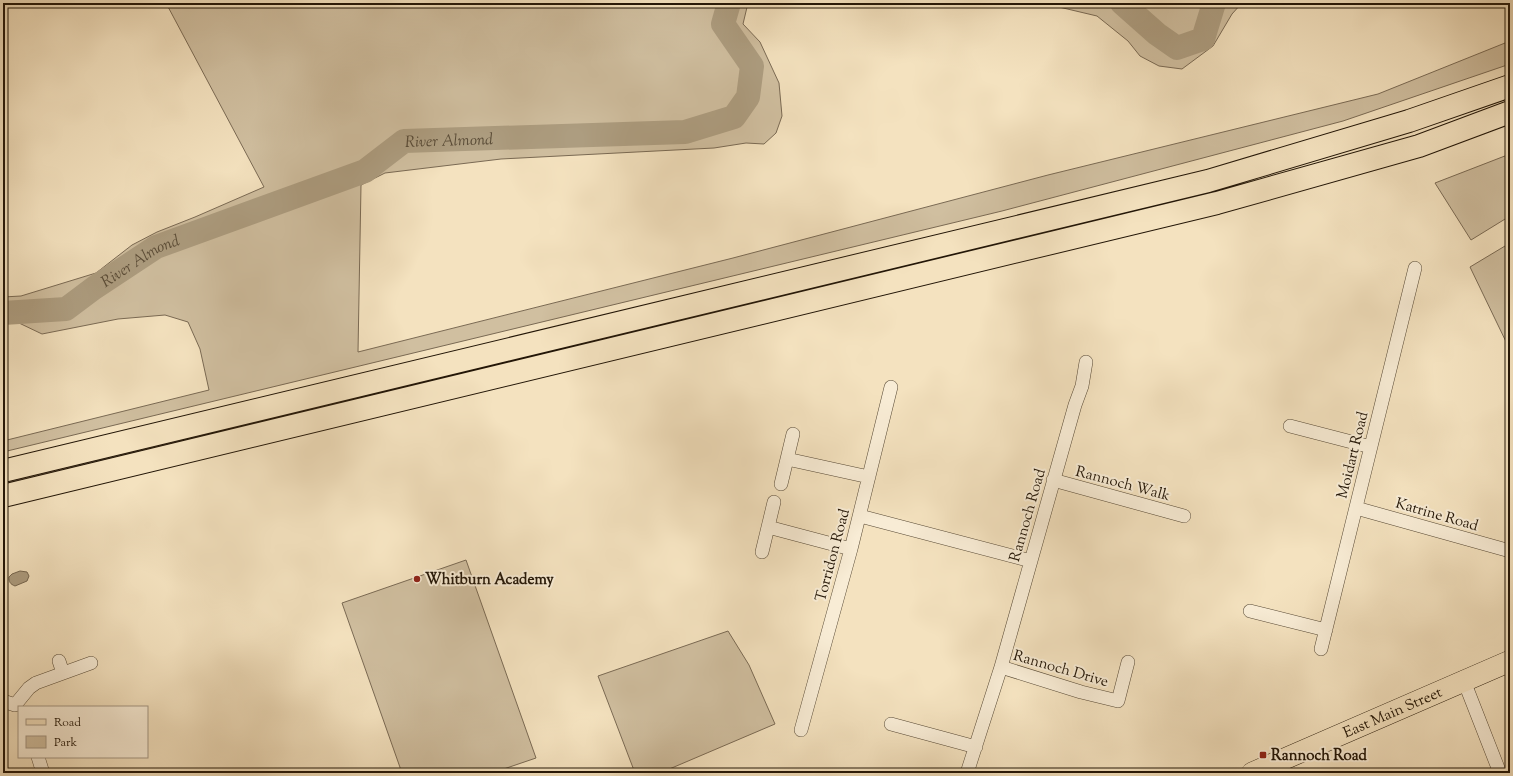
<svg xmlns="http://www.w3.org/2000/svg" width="1513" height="776" viewBox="0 0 1513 776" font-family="'Sorts Mill Goudy',serif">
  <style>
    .green { fill: #d0bfa0; stroke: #7a6a54 }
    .water { fill: #ad9d80; stroke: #766750 }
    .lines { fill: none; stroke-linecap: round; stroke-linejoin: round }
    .river { stroke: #ad9d80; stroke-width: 24 }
    .minor-casing { stroke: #574935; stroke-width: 14 }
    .primary-casing { stroke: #231607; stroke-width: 22 }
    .motorway-casing { stroke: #231607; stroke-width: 24 }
    .minor { stroke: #f8ecd5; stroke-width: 13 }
    .primary { stroke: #f4e2bf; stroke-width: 21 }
    .motorway { stroke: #f4e2bf; stroke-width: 22 }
    .poi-dot { fill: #8f2418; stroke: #f8ecd5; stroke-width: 1.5 }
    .labels { text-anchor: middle; stroke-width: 4; stroke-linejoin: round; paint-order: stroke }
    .street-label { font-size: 15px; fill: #231607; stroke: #f8ecd5 }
    .poi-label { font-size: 15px; font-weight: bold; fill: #231607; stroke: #f8ecd5; text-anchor: start }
    .water-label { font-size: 16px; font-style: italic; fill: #5a4c37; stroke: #f8ecd5 }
  </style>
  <rect width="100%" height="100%" fill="#f4e2bf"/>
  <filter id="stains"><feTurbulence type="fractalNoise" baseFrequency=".005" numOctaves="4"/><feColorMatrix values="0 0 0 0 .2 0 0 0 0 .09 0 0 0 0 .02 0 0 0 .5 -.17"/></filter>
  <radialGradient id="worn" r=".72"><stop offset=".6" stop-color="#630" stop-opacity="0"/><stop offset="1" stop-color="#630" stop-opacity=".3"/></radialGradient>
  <path class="green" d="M 166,3 L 748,3 L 743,24 L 760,42 L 779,83 L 782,116 L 776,133 L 764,144 L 746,143 L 714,148 L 501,159 L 385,173 L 361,185 L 358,352 L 733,258 L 1048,175 L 1378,94 L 1510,41 L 1510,64 L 1343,121 L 1002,211 L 3,452 L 3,441 L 209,390 L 200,349 L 188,322 L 165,315 L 118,319 L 42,334 L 19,323 L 3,323 L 3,297 L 21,296 L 96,273 L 132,245 L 157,232 L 195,217 L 264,187 Z
    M 1042,3 L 1164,3 L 1171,7 L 1177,3 L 1244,3 L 1241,4 L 1232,14 L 1213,46 L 1182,69 L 1159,66 L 1140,56 L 1128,41 L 1097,16 Z
    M 1510,154 L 1510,216 L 1471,240 L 1435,183 Z
    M 1510,243 L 1510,350 L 1470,267 Z
    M 466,560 L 536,758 L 492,773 L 402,773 L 342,603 Z
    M 728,631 L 749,665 L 775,724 L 660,773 L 635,773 L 598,676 Z"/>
  <path class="water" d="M 20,571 L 27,572 L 29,576 L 27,581 L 15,586 C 10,584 9,582 9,577 L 12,574 Z"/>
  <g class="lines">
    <g class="river">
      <path d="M 1122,3 L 1157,34 L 1177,48 L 1203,39 L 1214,3"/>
      <path id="s1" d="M 3,313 L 66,309 L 94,288 L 156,247 L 365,171 L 404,141 L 685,132 L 734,117 L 748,97 L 752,66 L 723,24 L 729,3"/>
    </g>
    <defs>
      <path id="minor" d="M 1290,426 L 1371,447
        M 787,459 L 869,477
        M 1053,480 L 1184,516
        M 781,484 L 793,434
        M 1356,508 L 1510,551
        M 860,516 L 1031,561
        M 768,527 L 851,549
        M 762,552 L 774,502
        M 1250,611 L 1326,630
        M 1321,649 L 1415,268
        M 59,661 L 63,673
        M 1001,667 L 1081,692 L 1118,701 L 1128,662
        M 1464,681 L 1500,773
        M 3,701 L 15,705
        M 15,705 L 29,688 L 36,683 L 91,663
        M 891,724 L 976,747
        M 801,730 L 851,549 L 891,387
        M 38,757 L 43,773
        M 967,773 L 1001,667 L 1075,405 L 1082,386 L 1086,362"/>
      <g id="primary">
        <path id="s2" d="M 1252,773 L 1510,661"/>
      </g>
      <path id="motorway" d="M 3,471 L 1208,181 L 1409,121 L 1510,86
        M 3,496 L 1217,203 L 1419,146 L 1510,112"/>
    </defs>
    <use href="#minor" class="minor-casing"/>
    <use href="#primary" class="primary-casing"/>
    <use href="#motorway" class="motorway-casing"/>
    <use href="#minor" class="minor"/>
    <use href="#primary" class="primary"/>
    <use href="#motorway" class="motorway"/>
  </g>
  <g class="poi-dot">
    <circle cx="417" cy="579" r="4"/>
    <rect x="1259" y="751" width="8" height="8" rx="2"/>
  </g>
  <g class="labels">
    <g class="street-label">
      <text transform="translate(1352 455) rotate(-76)" y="5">Moidart Road</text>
      <text transform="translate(1123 483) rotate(15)" y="5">Rannoch Walk</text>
      <text transform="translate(1437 514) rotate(16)" y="5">Katrine Road</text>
      <text transform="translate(1027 515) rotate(-74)" y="5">Rannoch Road</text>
      <text transform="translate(832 555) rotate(-75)" y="5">Torridon Road</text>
      <text transform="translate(1061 668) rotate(16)" y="5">Rannoch Drive</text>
      <text dy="5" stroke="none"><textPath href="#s2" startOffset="153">East Main Street</textPath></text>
    </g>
    <g class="poi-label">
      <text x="425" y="584">Whitburn Academy</text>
      <text x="1271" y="760">Rannoch Road</text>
    </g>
    <g class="water-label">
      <text dy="6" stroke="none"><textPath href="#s1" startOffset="489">River Almond</textPath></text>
      <text dy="6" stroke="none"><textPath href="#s1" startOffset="152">River Almond</textPath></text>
    </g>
  </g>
  <rect width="1513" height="776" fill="none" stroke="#f4e2bf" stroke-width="16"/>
  <rect x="4" y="4" width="1505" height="768" fill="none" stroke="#231607" stroke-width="2"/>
  <rect x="8" y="8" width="1497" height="760" fill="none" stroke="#231607"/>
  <rect x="18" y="706" width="130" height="52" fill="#f8ecd5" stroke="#a39683"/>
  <rect x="26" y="719" width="20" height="6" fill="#f4e2bf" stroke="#a39683"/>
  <text x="54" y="726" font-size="12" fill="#231607">Road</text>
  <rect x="26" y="736" width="20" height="12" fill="#d0bfa0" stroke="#a39683"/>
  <text x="54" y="746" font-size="12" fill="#231607">Park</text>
  <rect width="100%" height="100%" filter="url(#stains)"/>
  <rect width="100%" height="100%" fill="url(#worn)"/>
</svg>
